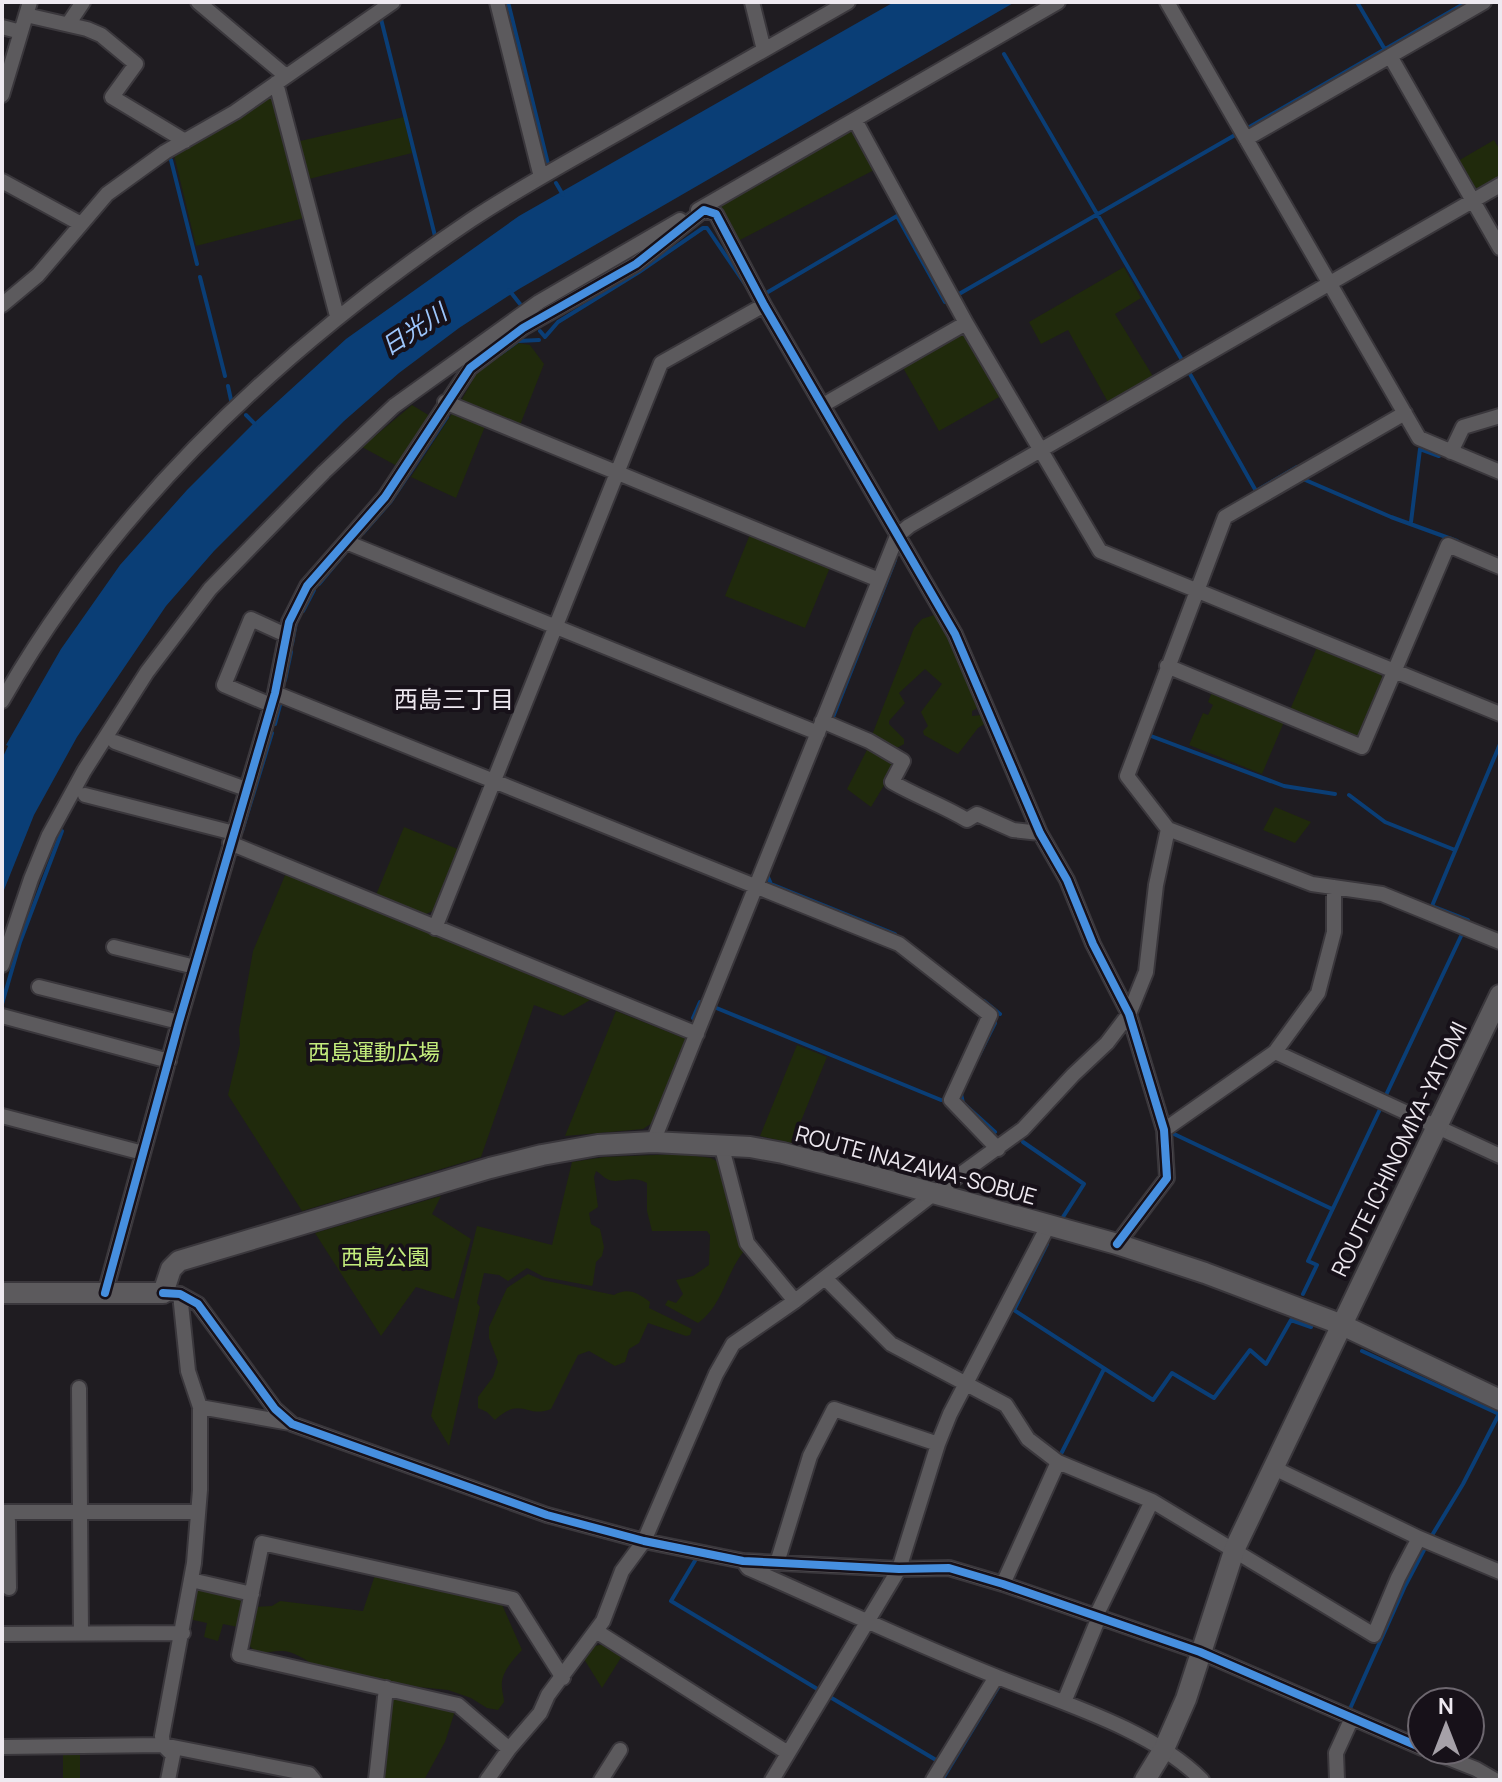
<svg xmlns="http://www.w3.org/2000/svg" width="1502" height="1782" viewBox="0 0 1502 1782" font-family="Manrope,'Noto Sans JP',sans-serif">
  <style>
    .green { fill: #202a0c }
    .water { fill: #0a3e76 }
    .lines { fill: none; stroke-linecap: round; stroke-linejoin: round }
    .stream { stroke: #0a3e76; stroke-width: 4 }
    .street-casing { stroke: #3a373c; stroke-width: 18 }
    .secondary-casing { stroke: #3a373c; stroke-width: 24 }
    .street { stroke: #5c5a5d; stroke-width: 14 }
    .secondary { stroke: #5c5a5d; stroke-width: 20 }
    .cycleway-casing { stroke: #171119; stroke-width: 13 }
    .cycleway { stroke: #468fdf; stroke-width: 8 }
    .labels { text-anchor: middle; stroke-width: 8; stroke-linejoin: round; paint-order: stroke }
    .park-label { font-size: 22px; fill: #c3ec7c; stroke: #171119 }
    .street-label { font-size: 22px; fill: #eee9f0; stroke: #171119 }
    .water-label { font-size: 24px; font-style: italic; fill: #9dc6fc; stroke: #171119 }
    .neighbourhood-label { font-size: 24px; fill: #eee9f0; stroke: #171119 }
  </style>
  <rect width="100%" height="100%" fill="#1f1c21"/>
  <path class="green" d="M 275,91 L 304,218 L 196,246 L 174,155 Z
    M 404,117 L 412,153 L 305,180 L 296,142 Z
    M 843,128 L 853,130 L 876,169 L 738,241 L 718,208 L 722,199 Z
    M 1494,140 L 1500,150 L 1500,179 L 1481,189 L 1473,187 L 1458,161 Z
    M 1124,267 L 1141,298 L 1115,314 L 1154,378 L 1109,404 L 1068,330 L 1041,344 L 1029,322 Z
    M 960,333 L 963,333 L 1001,396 L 939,431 L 902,366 Z
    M 518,343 L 530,345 L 544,364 L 520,425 L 461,401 L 476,374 Z
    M 412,405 L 430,416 L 397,466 L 362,447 Z
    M 453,412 L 486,424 L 456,498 L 411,477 Z
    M 751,532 L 831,565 L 805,628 L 725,596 Z
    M 937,614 L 980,707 L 972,711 L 972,716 L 983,715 L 986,723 L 978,728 L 958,754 L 924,735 L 923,731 L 928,726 L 921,712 L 942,684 L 925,669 L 899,693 L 905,703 L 889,721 L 889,724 L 904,739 L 904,744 L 895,749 L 872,735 L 914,628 L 922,619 Z
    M 1318,645 L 1380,671 L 1383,681 L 1362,735 L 1352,739 L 1289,712 Z
    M 1212,692 L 1284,722 L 1262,774 L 1189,745 L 1203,713 L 1208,715 L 1213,705 L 1208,702 Z
    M 868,748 L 895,767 L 871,807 L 847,789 Z
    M 1275,807 L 1311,822 L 1295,843 L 1263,830 Z
    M 404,827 L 460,850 L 437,909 L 424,915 L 376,895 Z
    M 286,873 L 590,1000 L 563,1016 L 534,1005 L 481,1157 L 302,1211 L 228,1095 L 240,1044 L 239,1030 L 253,951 Z
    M 616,1011 L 686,1039 L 652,1123 L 643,1129 L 565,1136 Z
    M 797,1045 L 827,1057 L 792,1143 L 760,1136 Z
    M 680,1154 L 711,1158 L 718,1162 L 744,1251 C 725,1275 723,1305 698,1323 L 665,1305 L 668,1300 L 676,1303 L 683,1294 L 676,1280 L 693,1276 L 709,1265 L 710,1235 L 707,1231 L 652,1231 L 647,1211 L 647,1183 C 631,1174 619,1185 607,1179 C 603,1177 600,1173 596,1171 L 594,1177 L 598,1207 L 589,1213 L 591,1224 L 600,1229 L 604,1247 L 602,1256 L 596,1262 L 593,1283 L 592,1286 L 544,1277 L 527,1268 L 508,1281 L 499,1275 L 484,1273 L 477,1303 L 480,1307 L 449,1446 L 431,1416 L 477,1226 L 552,1245 L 572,1162 L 605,1157 Z
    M 441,1196 L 432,1214 L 471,1239 L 454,1299 L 416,1287 L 381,1336 L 315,1233 Z
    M 528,1274 L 542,1280 L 614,1295 C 628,1287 638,1293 650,1302 L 649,1308 L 692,1329 L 690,1335 L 686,1336 L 648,1323 L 639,1343 L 629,1349 L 625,1362 L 615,1366 L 589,1351 L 578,1355 L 551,1409 C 526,1419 522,1395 495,1420 L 487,1412 L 478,1408 L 478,1397 L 493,1377 L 498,1362 L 489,1338 L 489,1327 L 507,1288 Z
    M 376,1572 L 500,1600 L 522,1650 C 513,1660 500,1673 502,1688 C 502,1693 504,1697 504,1702 L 498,1710 L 487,1708 L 471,1698 L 448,1690 L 419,1687 L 312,1664 C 303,1658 294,1652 283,1651 C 268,1650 259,1658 248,1644 L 255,1607 L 272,1606 L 280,1601 L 363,1611 Z
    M 200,1588 L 238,1597 L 243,1604 L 238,1627 L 223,1624 L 218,1641 L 204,1637 L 207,1623 L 189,1619 L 194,1593 Z
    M 604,1644 L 622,1656 L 602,1688 L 584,1659 L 595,1646 Z
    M 396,1696 L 455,1711 L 445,1742 L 424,1780 L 381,1780 L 390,1700 Z
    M 63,1748 L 80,1748 L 80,1780 L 63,1780 Z"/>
  <path class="water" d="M 894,2 L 1015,2 L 519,289 L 459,328 L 399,373 L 344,421 L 214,551 L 166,606 L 77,737 L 34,815 L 2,895 L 2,759 L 8,746 L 6,745 L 61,649 L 120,565 L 187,490 L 254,423 L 346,339 L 519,216 Z"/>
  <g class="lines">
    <path class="stream" d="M 508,2 L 548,164
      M 1357,2 L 1384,48
      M 381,19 L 435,236
      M 1004,54 L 1182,360
      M 1246,129 L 1467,2
      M 171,160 L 197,264
      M 556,183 L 563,195
      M 200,277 L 225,376
      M 509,290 L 520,304
      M 768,292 L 897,216 L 945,302 L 948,300
      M 959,294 L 1235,135
      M 540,331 L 545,337 L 558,322 L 639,272 L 703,228 L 707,228 L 749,290
      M 500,354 L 518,341 L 539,340
      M 1190,374 L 1256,491 L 1297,467
      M 228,386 L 231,400
      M 246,415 L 255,424
      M 1303,479 L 1391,517 L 1457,541
      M 1411,522 L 1420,449 L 1439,456
      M 363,533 L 391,501 L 447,417
      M 319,584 L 345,553
      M 303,611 L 314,590
      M 292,644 L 296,622
      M 285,680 L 291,652
      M 833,717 L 895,560
      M 275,724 L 280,705
      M 1151,736 L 1284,786 L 1335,794
      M 1349,795 L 1385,822 L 1455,850
      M 242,831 L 272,733
      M 767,875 L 771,884 L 895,934
      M 1468,920 L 1432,906 L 1500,744
      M 984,1001 L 1000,1014
      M 2,1004 L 20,942 L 62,831
      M 714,1007 L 941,1100
      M 693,1018 L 700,1002
      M 978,1057 L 995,1023
      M 961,1094 L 963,1103 L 995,1132
      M 1386,1095 L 1462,934
      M 1174,1134 L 1332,1209
      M 1023,1142 L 1084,1184 L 1063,1217
      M 1047,1244 L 1014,1310 L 1153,1400 L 1172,1373 L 1214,1398 L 1250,1350 L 1266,1364 L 1291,1320 L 1311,1327
      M 1303,1294 L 1317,1265 L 1308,1261 L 1382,1105
      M 1362,1351 L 1499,1414 L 1463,1484 L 1431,1537
      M 1062,1452 L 1104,1369
      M 696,1559 L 671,1601 L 819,1690
      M 830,1697 L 936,1760
      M 1349,1711 L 1405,1586 L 1425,1548
      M 942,1780 L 999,1686"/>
    <defs>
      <path id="street" d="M 198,2 L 286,76
        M 497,2 L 541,177
        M 752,2 L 764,50
        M 1167,2 L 1419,438 L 1500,472
        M 26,15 L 87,29 L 101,35 L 136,64 L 112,97 L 185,141
        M 69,23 L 83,2
        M 2,27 L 21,32
        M 1390,56 L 1500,248
        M 276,83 L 337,316
        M 2,95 L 30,2
        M 855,120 L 966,323 L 1100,551 L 1500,714
        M 1246,139 L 1484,2
        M 2,181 L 81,224
        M 698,210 L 1058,2
        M 2,305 L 38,275 L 107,194 L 165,152 L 235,112 L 393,2
        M 445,402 L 879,580
        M 823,405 L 966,323
        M 1405,413 L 1225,517 L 1127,776 L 1168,829 L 1312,884 L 1382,894 L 1500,942
        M 1451,452 L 1463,427 L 1500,416
        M 346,542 L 818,733
        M 1167,666 L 1362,747 L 1448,545 L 1500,567
        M 275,693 L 899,944 L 990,1015 L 951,1100 L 998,1149
        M 2,701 C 115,503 284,346 471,220 C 519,188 571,160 622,131 C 697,88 773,45 848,2
        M 271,705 L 224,685 L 251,619 L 286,635
        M 822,721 L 869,741 L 903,761 L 892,782 C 916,796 942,805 967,820 L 977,814 L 1013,830 L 1040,833
        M 115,742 L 246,789
        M 85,795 L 234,833
        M 230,843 L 697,1034
        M 435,928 L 661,363 L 764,305
        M 114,947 L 195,967
        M 2,965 L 31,879 L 49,835 L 84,771 L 147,672 L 210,589 L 324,472 L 394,406 L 539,302 L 680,220
        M 39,987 L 179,1022
        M 2,1016 L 169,1061
        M 1275,1052 L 1318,993 L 1334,932 L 1334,887
        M 2,1116 L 143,1153
        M 1164,1130 L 1275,1052 L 1500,1156
        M 653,1142 L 897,536 L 909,526 L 1500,185
        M 721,1144 L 747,1243 L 795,1301
        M 825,1278 L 891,1344 L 1006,1405 L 1028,1439 L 1058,1462 L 1003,1584
        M 105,1293 L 179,1022 L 275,693 L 289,622 L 307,586 L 385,497 L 470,368 L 523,328 L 636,264 L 704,210 L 716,214 L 764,305 L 955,634 L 1040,833 L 1067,880 L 1093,944 L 1129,1014 L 1164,1130 L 1167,1178 L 1117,1244
        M 163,1293 L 180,1294 L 198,1304 L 275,1409 L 292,1424 L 547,1515 L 644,1541 L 743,1561 L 899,1569 L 949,1568 L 1003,1584 L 1200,1652 L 1422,1748
        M 79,1388 L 81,1633
        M 200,1407 L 290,1423
        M 1058,1462 L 1152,1501 L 1374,1635 L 1398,1578 L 1419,1538
        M 1274,1468 L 1419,1538 L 1500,1572
        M 743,1561 L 748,1568 C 830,1604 912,1643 995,1676 C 1062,1703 1151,1729 1202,1780
        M 777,1563 L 810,1456 L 834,1409 L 938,1444
        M 191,1580 L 252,1594
        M 9,1588 L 8,1521 L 2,1512 L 198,1512
        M 1096,1616 L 1152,1501
        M 596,1631 L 788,1753
        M 2,1634 L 183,1633
        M 1064,1702 L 1099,1617
        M 2,1747 L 163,1745 L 309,1774 L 314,1780
        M 509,1749 L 458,1705 L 239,1655 L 262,1543 L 513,1599 L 563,1678
        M 1428,1750 L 1476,1769 L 1495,1780
        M 168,1780 L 173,1755 L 163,1745 L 162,1736 L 194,1563 L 200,1490 L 200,1407 L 188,1371 L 180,1294
        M 376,1780 L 386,1688
        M 487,1780 L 509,1749 L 540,1713 L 548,1695 L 603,1621 L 622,1571 L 644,1541 L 716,1374 L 733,1344 L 795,1301 L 932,1195 L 1023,1129 L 1073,1075 L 1107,1043 L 1129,1014 L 1146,972 L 1156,885 L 1168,829
        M 601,1780 L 620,1750
        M 772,1780 L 899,1569 L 938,1444 L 950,1414 L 1048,1226
        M 933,1780 L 996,1677
        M 1337,1780 L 1336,1753 L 1352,1718"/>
      <path id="secondary" d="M 2,1293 L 163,1293 L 171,1269 L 179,1261 L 490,1168 L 542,1155 L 598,1145 L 653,1142 L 750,1147 L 783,1153 L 861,1173 L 1117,1244 L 1205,1273 L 1340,1324 L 1500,1400
        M 1145,1780 L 1164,1749 L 1186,1699 L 1235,1548 L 1500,995"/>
    </defs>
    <use href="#street" class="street-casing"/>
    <use href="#secondary" class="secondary-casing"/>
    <use href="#street" class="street"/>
    <use href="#secondary" class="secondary"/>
    <defs>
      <path id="cycleway" d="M 105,1293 L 179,1022 L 275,693 L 289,622 L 307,586 L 385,497 L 470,368 L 523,328 L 636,264 L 704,210 L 716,214 L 764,305 L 955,634 L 1040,833 L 1067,880 L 1093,944 L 1129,1014 L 1164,1130 L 1167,1178 L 1117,1244
        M 163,1293 L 180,1294 L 198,1304 L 275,1409 L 292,1424 L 547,1515 L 644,1541 L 743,1561 L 899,1569 L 949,1568 L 1003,1584 L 1200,1652 L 1422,1748"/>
    </defs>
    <use href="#cycleway" class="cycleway-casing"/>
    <use href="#cycleway" class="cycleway"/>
  </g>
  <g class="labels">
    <g class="park-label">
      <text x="374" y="1060">西島運動広場</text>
      <text x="385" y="1265">西島公園</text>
    </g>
    <g class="street-label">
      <text transform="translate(1399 1149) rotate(-64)" y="8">ROUTE ICHINOMIYA-YATOMI</text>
      <text transform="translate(916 1165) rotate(15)" y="8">ROUTE INAZAWA-SOBUE</text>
    </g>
    <g class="water-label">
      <text transform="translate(414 330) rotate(-33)" y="8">日光川</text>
    </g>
    <g class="neighbourhood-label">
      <text x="454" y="708">西島三丁目</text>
    </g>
  </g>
  <rect width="1502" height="1782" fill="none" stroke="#eee9f0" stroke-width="8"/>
  <g transform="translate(1446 1726)"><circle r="38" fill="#171119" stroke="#6d676f" stroke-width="2"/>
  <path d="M0-6L14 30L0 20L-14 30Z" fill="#a6a1a8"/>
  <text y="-12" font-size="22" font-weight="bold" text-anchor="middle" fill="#eee9f0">N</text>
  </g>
</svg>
